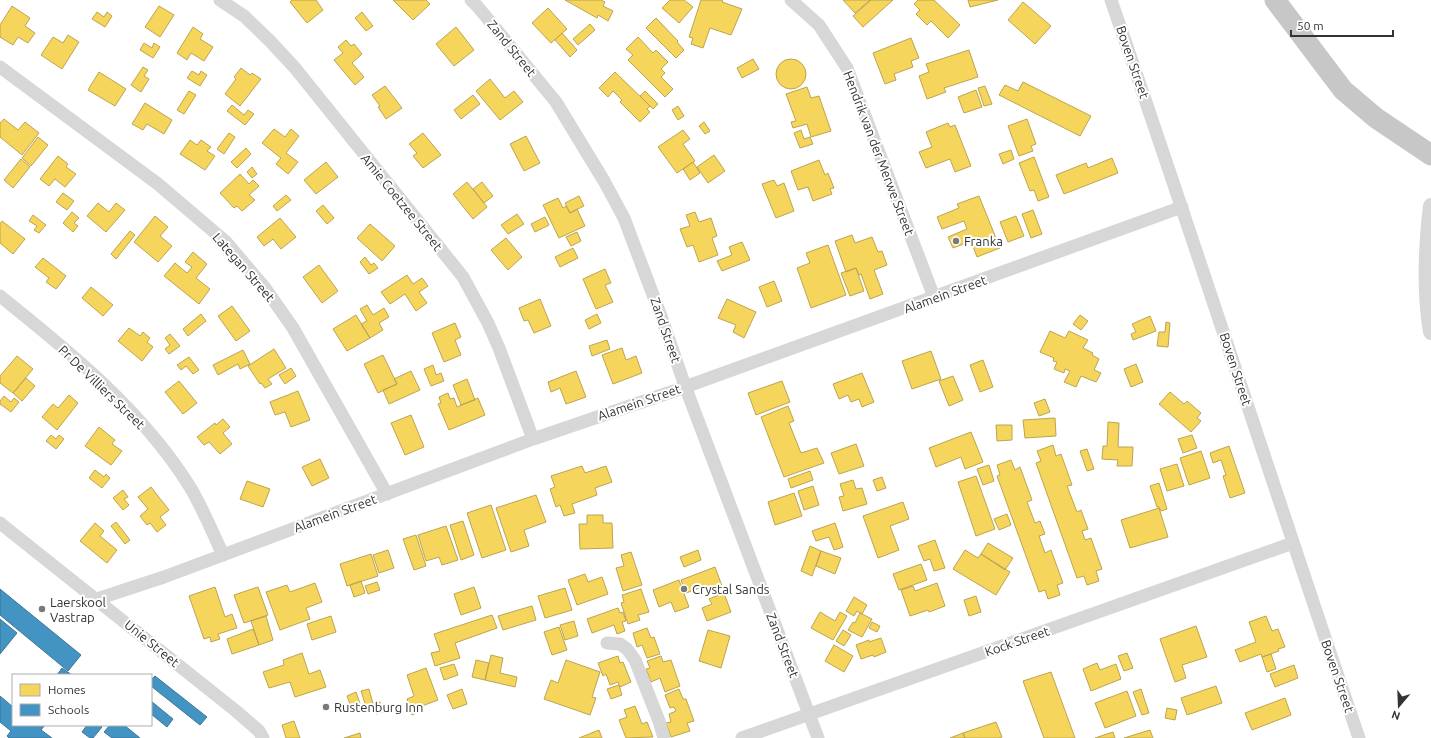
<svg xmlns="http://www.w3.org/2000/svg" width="1431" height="738" viewBox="0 0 1431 738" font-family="Ubuntu,sans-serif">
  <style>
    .homes { fill: #f6d55c; stroke: #bca450 }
    .schools { fill: #4393c3; stroke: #3e7698 }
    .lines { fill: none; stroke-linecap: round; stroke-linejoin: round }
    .minor { stroke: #d7d7d7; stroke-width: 13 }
    .tertiary { stroke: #d7d7d7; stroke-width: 16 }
    .trunk { stroke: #c7c7c7; stroke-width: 21 }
    .poi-dot { fill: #7a7a7a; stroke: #fff; stroke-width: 1.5 }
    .labels { text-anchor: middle; stroke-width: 4; stroke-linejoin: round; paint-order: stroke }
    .street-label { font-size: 13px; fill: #333; stroke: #fff }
    .poi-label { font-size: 13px; fill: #333; stroke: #fff; text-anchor: start }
  </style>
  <rect width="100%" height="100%" fill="#fff"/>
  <path class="homes" d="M 292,0 L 316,0 L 323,10 L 307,23 L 290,2 Z
    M 393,0 L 426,0 L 430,4 L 413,20 Z
    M 565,0 L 601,0 L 605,2 L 603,6 L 613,11 L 608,21 L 598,15 L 597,18 Z
    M 670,0 L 684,0 L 693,7 L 679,23 L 662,8 Z
    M 701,0 L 721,0 L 723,1 L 722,2 L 742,9 L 731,35 L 710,28 L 703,48 L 691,44 L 693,38 L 689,37 Z
    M 843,0 L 870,0 L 855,13 Z
    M 871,0 L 893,0 L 863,27 L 853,16 Z
    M 918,0 L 934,0 L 960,25 L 948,38 L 931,21 L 927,25 L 916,14 L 920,10 L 914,4 Z
    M 968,0 L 998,0 L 970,7 Z
    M 1023,2 L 1051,26 L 1035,44 L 1008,20 Z
    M 12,6 L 30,18 L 25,26 L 35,33 L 28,43 L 18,37 L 13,45 L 0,37 L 0,25 Z
    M 159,6 L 174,15 L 160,37 L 145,27 Z
    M 548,8 L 567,29 L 551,43 L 532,23 Z
    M 97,12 L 104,17 L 107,12 L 112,16 L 105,27 L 92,19 Z
    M 362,12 L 373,26 L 366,31 L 355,18 Z
    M 656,18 L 678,41 L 677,42 L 684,50 L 676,58 L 646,28 Z
    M 590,24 L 595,30 L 578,45 L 573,39 Z
    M 193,27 L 203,34 L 200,39 L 213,47 L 204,61 L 191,53 L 187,60 L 177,53 Z
    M 456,27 L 474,50 L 454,66 L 436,44 Z
    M 562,33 L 577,50 L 570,57 L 555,40 Z
    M 68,35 L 79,42 L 62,69 L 41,55 L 53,37 L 63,43 Z
    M 638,37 L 653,53 L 656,50 L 668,62 L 661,69 L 665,73 L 661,77 L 673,89 L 665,97 L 628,60 L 633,55 L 626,49 Z
    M 911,38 L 919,58 L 911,61 L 913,67 L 894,74 L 896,80 L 885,84 L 873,53 Z
    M 346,40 L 351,46 L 354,44 L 362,54 L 352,63 L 364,77 L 355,85 L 334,60 L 343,53 L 338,47 Z
    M 144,43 L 152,48 L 154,43 L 160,47 L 153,58 L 140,50 Z
    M 969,50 L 978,77 L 944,88 L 946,92 L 927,99 L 919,76 L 929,72 L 926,64 Z
    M 753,59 L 759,69 L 742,78 L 737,68 Z
    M776 74a15 15 0 1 1 30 0a15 15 0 1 1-30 0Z
    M 143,67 L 148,70 L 144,76 L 149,79 L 141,92 L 131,85 Z
    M 241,68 L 250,75 L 252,73 L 261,79 L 240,106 L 225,94 L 236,79 L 234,77 Z
    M 192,71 L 199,75 L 201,71 L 207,75 L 200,86 L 187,78 Z
    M 99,72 L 126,89 L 115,106 L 88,90 Z
    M 615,72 L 650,106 L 647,109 L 650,112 L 640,122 L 620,102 L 622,100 L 613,91 L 608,97 L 599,88 Z
    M 490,79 L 505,98 L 514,91 L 523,102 L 500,120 L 476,91 Z
    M 1023,82 L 1091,116 L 1080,136 L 999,95 L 1005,85 L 1018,91 Z
    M 385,86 L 402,108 L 386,119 L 378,107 L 380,106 L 372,95 Z
    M 985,86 L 992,104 L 984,106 L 978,88 Z
    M 807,87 L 811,98 L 819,96 L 831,131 L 811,137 L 807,124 L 793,128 L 791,122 L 796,121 L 786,94 Z
    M 976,90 L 982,107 L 964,113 L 958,97 Z
    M 189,91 L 196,95 L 184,114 L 177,110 Z
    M 645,91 L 658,104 L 653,109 L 640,96 Z
    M 473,95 L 480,104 L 461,119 L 454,110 Z
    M 145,103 L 172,120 L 164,134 L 147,124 L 143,130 L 132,124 Z
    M 232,105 L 244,115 L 248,110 L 254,114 L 245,125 L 227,111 Z
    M 678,106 L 684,116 L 678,120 L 672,110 Z
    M 4,119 L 18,130 L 25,122 L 39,133 L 22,155 L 0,137 L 0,123 Z
    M 1027,119 L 1036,144 L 1031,146 L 1033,151 L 1019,156 L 1008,126 Z
    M 704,122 L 710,131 L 705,134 L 699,126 Z
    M 948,123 L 950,127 L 955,125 L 971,166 L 955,172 L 950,159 L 926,168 L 919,152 L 932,147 L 926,132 Z
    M 274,129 L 285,137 L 291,129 L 299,136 L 286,153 L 298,162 L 288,174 L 276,164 L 281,158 L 262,143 Z
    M 683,130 L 690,139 L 683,144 L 695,161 L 677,173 L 658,147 Z
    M 801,130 L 804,139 L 810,137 L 813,144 L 800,148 L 794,133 Z
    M 229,133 L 235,137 L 224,154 L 217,149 Z
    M 423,133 L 441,155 L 423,168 L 413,156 L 417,153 L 409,144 Z
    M 526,136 L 540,163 L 524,171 L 510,144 Z
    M 38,137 L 48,145 L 31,166 L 22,158 Z
    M 190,140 L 197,145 L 201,140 L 211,147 L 207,151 L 215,156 L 205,170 L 180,154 Z
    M 246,148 L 251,154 L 237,168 L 231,162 Z
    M 1011,150 L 1014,159 L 1003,164 L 999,154 Z
    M 714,155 L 725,171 L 708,183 L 697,167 Z
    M 58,156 L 68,164 L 66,167 L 76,174 L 65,187 L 55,179 L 49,186 L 40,179 Z
    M 1034,157 L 1049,197 L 1038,201 L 1034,190 L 1030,191 L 1019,163 Z
    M 1112,158 L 1118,173 L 1064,194 L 1056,175 L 1086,163 L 1088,168 Z
    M 21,159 L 30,167 L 13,188 L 4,180 Z
    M 819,160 L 825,175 L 828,173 L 834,188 L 830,189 L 832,194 L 813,201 L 808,187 L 798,190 L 791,171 Z
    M 326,162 L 338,177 L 316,194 L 304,180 Z
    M 693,162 L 700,173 L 690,180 L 683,169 Z
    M 252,167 L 257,174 L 252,178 L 247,172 Z
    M 240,174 L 249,184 L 253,180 L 259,186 L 249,195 L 255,200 L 242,211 L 237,206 L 234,208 L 220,193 Z
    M 774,180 L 777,186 L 784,183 L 794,211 L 776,218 L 762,184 Z
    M 467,182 L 487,207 L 473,219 L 453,194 Z
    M 482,182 L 493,196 L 484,203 L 473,189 Z
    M 63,193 L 74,201 L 67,210 L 56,202 Z
    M 286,195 L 291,200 L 277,211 L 273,206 Z
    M 579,196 L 584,206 L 570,213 L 565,203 Z
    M 979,196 L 1000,248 L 977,257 L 971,241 L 953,248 L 948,237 L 967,229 L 964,221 L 942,229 L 937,217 L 959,208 L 957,204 Z
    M 558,198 L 563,208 L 566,206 L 570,213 L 577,209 L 585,226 L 559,238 L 543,205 Z
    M 98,203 L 109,212 L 116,203 L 125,210 L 106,232 L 87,216 Z
    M 323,205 L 334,218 L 327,224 L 316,211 Z
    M 1033,210 L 1042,234 L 1031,238 L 1022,214 Z
    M 72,212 L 79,218 L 74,223 L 78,226 L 73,232 L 63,223 Z
    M 695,212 L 699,222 L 711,218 L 717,236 L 712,238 L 718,255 L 699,262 L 693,245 L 687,247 L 680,229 L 690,226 L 686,215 Z
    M 517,214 L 524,224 L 508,234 L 501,225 Z
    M 33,215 L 46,225 L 39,233 L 34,230 L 37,226 L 29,221 Z
    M 155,216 L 168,227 L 160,236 L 172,246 L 158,262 L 134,242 Z
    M 1016,216 L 1024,236 L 1008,242 L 1000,222 Z
    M 545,217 L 549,225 L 535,232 L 531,224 Z
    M 280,218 L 296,237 L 281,249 L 273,239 L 264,246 L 257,237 Z
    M 2,221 L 25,239 L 13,254 L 0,243 L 0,224 Z
    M 370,224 L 395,246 L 382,261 L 357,238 Z
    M 130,231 L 135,235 L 116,259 L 111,254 Z
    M 577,232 L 581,241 L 571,246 L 566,237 Z
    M 852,235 L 855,243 L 872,237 L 878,252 L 882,251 L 887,265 L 874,270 L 883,294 L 870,299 L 861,274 L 859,275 L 856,268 L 846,272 L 835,241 Z
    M 506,238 L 522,257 L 508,270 L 491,250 Z
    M 742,242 L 750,260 L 722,271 L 717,261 L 732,255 L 729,247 Z
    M 828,245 L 846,295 L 811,308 L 797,268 L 810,263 L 806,253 Z
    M 573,248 L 578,258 L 560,267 L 555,257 Z
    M 193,252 L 207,264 L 196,278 L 210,289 L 199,304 L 164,276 L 175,263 L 187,273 L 192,267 L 185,262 Z
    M 365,257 L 371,265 L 374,263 L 378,268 L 369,274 L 360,262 Z
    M 43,258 L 66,276 L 56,289 L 46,282 L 49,278 L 35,267 Z
    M 319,265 L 338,291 L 322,303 L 303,277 Z
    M 856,268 L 864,291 L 850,296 L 841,273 Z
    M 605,269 L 611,283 L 605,285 L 613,302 L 596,309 L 583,279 Z
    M 407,275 L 413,284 L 422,278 L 428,286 L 419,292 L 427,303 L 416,311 L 405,294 L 390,304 L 381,292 Z
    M 774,281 L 782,301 L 767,307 L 759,287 Z
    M 91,287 L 113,305 L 103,316 L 82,298 Z
    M 540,299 L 551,326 L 534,333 L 528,320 L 524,321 L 519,308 Z
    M 727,299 L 756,312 L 744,338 L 733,332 L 736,325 L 718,318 Z
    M 367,305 L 373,315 L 384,308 L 389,317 L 379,323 L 383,330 L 370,338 L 361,324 L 367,321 L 360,309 Z
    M 232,306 L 250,331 L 236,341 L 218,316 Z
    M 201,314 L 206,321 L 188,336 L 183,329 Z
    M 597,314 L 601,323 L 589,329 L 585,320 Z
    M 356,315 L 370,338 L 347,351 L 333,329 Z
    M 1080,315 L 1088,321 L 1081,330 L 1073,324 Z
    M 1150,316 L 1156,331 L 1133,340 L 1131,334 L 1136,332 L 1132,324 Z
    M 1166,322 L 1170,323 L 1168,347 L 1157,346 L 1159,332 L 1165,332 Z
    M 455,323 L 461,337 L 455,340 L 461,355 L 444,362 L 432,333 Z
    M 129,328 L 140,336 L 143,332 L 150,338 L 147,342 L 153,347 L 142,361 L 118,341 Z
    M 1050,331 L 1065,338 L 1069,331 L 1088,340 L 1083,348 L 1093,353 L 1092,355 L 1099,359 L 1094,370 L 1101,373 L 1096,382 L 1081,376 L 1076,387 L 1064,382 L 1070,371 L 1065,369 L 1064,373 L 1054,369 L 1057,362 L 1053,361 L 1054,358 L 1040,352 Z
    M 170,334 L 180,346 L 169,354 L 165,349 L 170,345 L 165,338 Z
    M 607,340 L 610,349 L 592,356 L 589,346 Z
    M 622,348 L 626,360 L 636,356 L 642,373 L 613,384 L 602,355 Z
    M 274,349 L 286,368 L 268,379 L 272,384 L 265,388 L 261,383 L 260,384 L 248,366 Z
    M 243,350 L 250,364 L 240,369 L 238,364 L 218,375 L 213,365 Z
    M 931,351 L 941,379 L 912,389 L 902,361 Z
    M 383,355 L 397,384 L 378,393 L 364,364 Z
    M 17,356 L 33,369 L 13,393 L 0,383 L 0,376 Z
    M 189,357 L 199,370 L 193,374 L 186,366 L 181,370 L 177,365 Z
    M 983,360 L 993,387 L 980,392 L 970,365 Z
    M 1136,364 L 1143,382 L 1131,387 L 1124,369 Z
    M 433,365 L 436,375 L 441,373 L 444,381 L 431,386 L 424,369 Z
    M 291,368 L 296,376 L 285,384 L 279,375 Z
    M 411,371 L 420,390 L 389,404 L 383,390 L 397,384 L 394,379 Z
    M 576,371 L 586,397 L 566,404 L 560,388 L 551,392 L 548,382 Z
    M 862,373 L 874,402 L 862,407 L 859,399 L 851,402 L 848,395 L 839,399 L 833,384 Z
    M 953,376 L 963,400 L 949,406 L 939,381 Z
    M 26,378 L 35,386 L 22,401 L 13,393 Z
    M 467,379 L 475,400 L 461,405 L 453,385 Z
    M 179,381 L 197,403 L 183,414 L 165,392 Z
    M 782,381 L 790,402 L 756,415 L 748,393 Z
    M 298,391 L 310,420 L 291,427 L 285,412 L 275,415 L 270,402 Z
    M 1170,392 L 1184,404 L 1187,401 L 1201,413 L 1197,418 L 1201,421 L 1191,432 L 1159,404 Z
    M 448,393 L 450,399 L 454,398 L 457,407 L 478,398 L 485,415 L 449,430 L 438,404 L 441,403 L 439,397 Z
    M 69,395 L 78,403 L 57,430 L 42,417 L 53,404 L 58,408 Z
    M 4,396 L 11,402 L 14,398 L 19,402 L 11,412 L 0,404 L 0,401 Z
    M 1045,399 L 1050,412 L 1039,416 L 1034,403 Z
    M 788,406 L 794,421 L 789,423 L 801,453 L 817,448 L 824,463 L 784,477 L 761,417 Z
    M 411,415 L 424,447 L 405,455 L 391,423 Z
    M 1055,418 L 1056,436 L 1025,438 L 1023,420 Z
    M 223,419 L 230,427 L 223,433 L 232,444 L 220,454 L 209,442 L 204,445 L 197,437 L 215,423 L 216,425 Z
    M 1108,422 L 1119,423 L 1118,447 L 1133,447 L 1132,466 L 1117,466 L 1118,460 L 1102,459 L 1103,446 L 1107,446 Z
    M 996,425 L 1012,425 L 1012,440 L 997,441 Z
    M 99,427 L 115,440 L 112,444 L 122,451 L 111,465 L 85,446 Z
    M 971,432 L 983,462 L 965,469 L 961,457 L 936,467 L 929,448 Z
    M 51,435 L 56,439 L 59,435 L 64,439 L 56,449 L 46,441 Z
    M 1192,435 L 1197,448 L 1183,453 L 1178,439 Z
    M 856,444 L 864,466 L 839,474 L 831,453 Z
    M 1053,445 L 1056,456 L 1061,454 L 1072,485 L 1067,486 L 1077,512 L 1081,510 L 1088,529 L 1082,531 L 1085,540 L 1091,538 L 1102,569 L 1096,571 L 1099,581 L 1087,585 L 1084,576 L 1077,578 L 1036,463 L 1041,461 L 1037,451 Z
    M 1229,446 L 1245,493 L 1230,498 L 1223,476 L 1226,475 L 1221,460 L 1213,463 L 1210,453 Z
    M 1087,449 L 1094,469 L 1087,471 L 1080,451 Z
    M 1201,451 L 1210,478 L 1189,485 L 1180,458 Z
    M 320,459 L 329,478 L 312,486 L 302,467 Z
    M 1011,460 L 1015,470 L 1020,467 L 1032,500 L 1027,502 L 1035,523 L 1040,521 L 1045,534 L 1039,536 L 1045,553 L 1051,550 L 1063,583 L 1057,585 L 1060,595 L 1048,599 L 1045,590 L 1039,592 L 997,476 L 1000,475 L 997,465 Z
    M 1177,464 L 1184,486 L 1167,491 L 1160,469 Z
    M 989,465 L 994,481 L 983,485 L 977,469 Z
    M 582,466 L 585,473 L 606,466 L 612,482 L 595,488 L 597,495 L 572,504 L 575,513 L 564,516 L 560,505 L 556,507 L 550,489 L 555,487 L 551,476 Z
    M 95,470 L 104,477 L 106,474 L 110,478 L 102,488 L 89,478 Z
    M 810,471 L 813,480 L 791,488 L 788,479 Z
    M 976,476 L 995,529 L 976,536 L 958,482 Z
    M 882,477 L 886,488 L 877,491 L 873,480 Z
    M 853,480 L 856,489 L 862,488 L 867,504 L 843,511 L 839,497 L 844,496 L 840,484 Z
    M 247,481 L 270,489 L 263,507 L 240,499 Z
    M 1159,483 L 1167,509 L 1161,511 L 1159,507 L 1157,507 L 1150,486 Z
    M 813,486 L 819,505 L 804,510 L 798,491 Z
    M 151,487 L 169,510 L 160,517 L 166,525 L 157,532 L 150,523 L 147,525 L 140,516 L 148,509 L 138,497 Z
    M 123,490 L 128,497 L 124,499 L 129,505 L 123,510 L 113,498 Z
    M 794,493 L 802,516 L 775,525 L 768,502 Z
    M 536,495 L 546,522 L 524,530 L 529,546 L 511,552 L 496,508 Z
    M 903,502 L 909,519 L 890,526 L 899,550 L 878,558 L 863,516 Z
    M 491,505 L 506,550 L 482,558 L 467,513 Z
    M 1159,508 L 1168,537 L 1130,548 L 1121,520 Z
    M 1007,514 L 1011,525 L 999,530 L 994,519 Z
    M 587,515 L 603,515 L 603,523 L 612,523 L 613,548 L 580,549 L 579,524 L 587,524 Z
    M 463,521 L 474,555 L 461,560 L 450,525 Z
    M 116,522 L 130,540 L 125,544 L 111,526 Z
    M 95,523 L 104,531 L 100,536 L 117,550 L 107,563 L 80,541 Z
    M 835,523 L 843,547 L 834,550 L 829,537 L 816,541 L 812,531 Z
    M 446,526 L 458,560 L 442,565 L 439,557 L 426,561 L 418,535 Z
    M 416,535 L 426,566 L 414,570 L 403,539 Z
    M 935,540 L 945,568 L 934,571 L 930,559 L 924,561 L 918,546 Z
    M 988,543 L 1013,558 L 1005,570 L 981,554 Z
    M 810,546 L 821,551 L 812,576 L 801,571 Z
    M 388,550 L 394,568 L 379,573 L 373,555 Z
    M 698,550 L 701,560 L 684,567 L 680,557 Z
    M 965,550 L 978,558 L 981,554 L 1010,572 L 996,595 L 953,569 Z
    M 821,551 L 841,558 L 835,574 L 816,566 Z
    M 631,552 L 642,585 L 623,591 L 616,568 L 624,566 L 621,555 Z
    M 371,554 L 378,576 L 347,586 L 340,564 Z
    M 921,564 L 927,580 L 899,590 L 893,574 Z
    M 715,567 L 722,586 L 707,591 L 705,586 L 686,593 L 681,580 Z
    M 585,574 L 588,582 L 602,577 L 608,594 L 577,605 L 568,580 Z
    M 679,580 L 689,607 L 675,612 L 671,602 L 659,607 L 653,590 Z
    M 361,581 L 365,593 L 354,597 L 350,585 Z
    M 377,582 L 380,590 L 368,594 L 365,586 Z
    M 315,583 L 322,602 L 306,608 L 310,619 L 280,630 L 266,592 L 287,585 L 290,592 Z
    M 937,583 L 945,606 L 929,612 L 928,610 L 910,616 L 901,590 L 913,586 L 915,591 Z
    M 215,587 L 225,617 L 232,614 L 237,628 L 218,634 L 220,639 L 211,642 L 210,637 L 204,639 L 189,596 Z
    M 258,587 L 268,615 L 244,623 L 234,595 Z
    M 474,587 L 481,608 L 461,615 L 454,594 Z
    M 565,588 L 572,610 L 545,618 L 538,596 Z
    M 641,589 L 649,612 L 638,615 L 640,620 L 628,624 L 621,603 L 624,602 L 622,595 Z
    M 724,593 L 731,612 L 707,621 L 702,608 L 712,604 L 709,599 Z
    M 976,596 L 981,612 L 969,616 L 964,600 Z
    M 854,597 L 867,605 L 862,614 L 857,611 L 854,616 L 846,611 Z
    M 532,606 L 536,620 L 503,630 L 498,616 Z
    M 618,608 L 620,613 L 623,612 L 626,621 L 622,622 L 625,631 L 617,634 L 614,625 L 592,633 L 587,619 Z
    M 820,612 L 835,621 L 840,612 L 847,616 L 833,640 L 811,628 Z
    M 860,613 L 872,619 L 862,637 L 848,630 L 853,622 L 855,623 Z
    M 492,615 L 497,628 L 455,643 L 460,658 L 435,666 L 431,653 L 440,651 L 434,634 Z
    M 266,616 L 273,640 L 259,645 L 251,621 Z
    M 331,616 L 336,632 L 312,640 L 307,624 Z
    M 1266,616 L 1272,631 L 1278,629 L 1285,647 L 1278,649 L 1279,651 L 1262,657 L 1261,654 L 1240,662 L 1235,650 L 1256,642 L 1249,622 Z
    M 574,621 L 578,636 L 565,640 L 560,625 Z
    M 872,622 L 880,626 L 877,632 L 869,628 Z
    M 1196,626 L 1207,657 L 1182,665 L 1186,678 L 1175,682 L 1160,639 Z
    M 559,627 L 567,650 L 552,655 L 544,632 Z
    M 647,628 L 651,638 L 654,637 L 660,654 L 647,658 L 642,645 L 637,647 L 633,633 Z
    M 253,629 L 259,645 L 232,654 L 227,639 Z
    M 708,630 L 730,636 L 721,668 L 699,661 Z
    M 843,630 L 851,635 L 844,646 L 836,641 Z
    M 881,638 L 886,652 L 874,657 L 873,655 L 861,659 L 856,645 L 869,640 L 869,642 Z
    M 834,645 L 853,656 L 844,672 L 825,661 Z
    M 302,653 L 309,674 L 320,670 L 326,687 L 295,697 L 290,682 L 269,688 L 263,672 L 284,665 L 283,660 Z
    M 1127,653 L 1133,668 L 1124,671 L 1118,656 Z
    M 1271,654 L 1276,669 L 1267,672 L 1262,657 Z
    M 491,655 L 503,658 L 500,673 L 517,677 L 515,687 L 485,680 Z
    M 618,656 L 620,663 L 623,662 L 631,682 L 620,687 L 618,682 L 610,685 L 606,674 L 603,676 L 598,663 Z
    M 661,656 L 663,662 L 671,660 L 680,686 L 665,692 L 660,678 L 651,682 L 646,669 L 650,668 L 647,661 Z
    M 476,660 L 489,663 L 485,680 L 472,677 Z
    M 566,660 L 600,672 L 592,697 L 596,698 L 590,715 L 544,699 L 551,680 L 558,683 Z
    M 1097,663 L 1100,670 L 1116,664 L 1121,679 L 1091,691 L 1083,669 Z
    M 454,664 L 458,675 L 444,680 L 440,668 Z
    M 1294,665 L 1298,678 L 1275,687 L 1270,674 Z
    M 426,668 L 438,700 L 422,706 L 423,710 L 412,715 L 407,699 L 414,696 L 407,675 Z
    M 1051,672 L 1075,738 L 1044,738 L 1023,681 Z
    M 619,685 L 622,695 L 611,699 L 607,689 Z
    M 1216,686 L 1222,703 L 1187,715 L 1181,698 Z
    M 369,689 L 373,704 L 380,702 L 383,712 L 376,714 L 375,711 L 368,713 L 361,691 Z
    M 462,689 L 467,704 L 453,709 L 447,695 Z
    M 679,689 L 683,699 L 686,699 L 694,721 L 687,723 L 690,731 L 671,737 L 666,723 L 671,722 L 669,714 L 676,711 L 674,707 L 670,708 L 665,695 Z
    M 1141,689 L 1149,713 L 1142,715 L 1133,692 Z
    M 1127,691 L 1136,716 L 1105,728 L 1095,703 Z
    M 356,692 L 362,709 L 353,712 L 347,696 Z
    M 1285,698 L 1291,715 L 1252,730 L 1245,713 Z
    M 635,706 L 642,724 L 647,722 L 653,737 L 626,738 L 619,720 L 627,717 L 624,710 Z
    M 1167,708 L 1177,710 L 1175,720 L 1165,718 Z
    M 294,721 L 300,738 L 286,738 L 282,725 Z
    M 996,722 L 1002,737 L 999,738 L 965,738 L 963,733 Z
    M 599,730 L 602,738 L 579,738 Z
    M 1150,730 L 1153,738 L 1124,738 Z
    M 1113,732 L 1115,738 L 1095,738 Z
    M 360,733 L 361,738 L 344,738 Z
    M 963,733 L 965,738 L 950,738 Z"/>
  <path class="schools" d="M 0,589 L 81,655 L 68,671 L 0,615 Z
    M 0,619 L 17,633 L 0,654 Z
    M 62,668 L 72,675 L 57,675 Z
    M 155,676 L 207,717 L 200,725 L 151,686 L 151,680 Z
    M 0,696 L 13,707 L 13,725 L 45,725 L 41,730 L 52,738 L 9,738 L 7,736 L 11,731 L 0,722 Z
    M 151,701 L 173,719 L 167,727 L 151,714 Z
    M 87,725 L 99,725 L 102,727 L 93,738 L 90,738 L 82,732 Z
    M 110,725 L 124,725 L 140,738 L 112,738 L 104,732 Z"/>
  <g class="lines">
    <path class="minor" d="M 220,0 L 244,16 L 270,41 L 295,68 L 463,277 L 488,323 L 499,348 L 533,439
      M 471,0 L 478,7 L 556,102 L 604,181 L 624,218 L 661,316 L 685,386 L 818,738
      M 791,0 L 819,25 L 832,45 L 847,68 L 859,100 L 934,297
      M 1111,0 C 1196,245 1275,492 1359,738
      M 0,67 L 158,184 L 226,242 L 265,288 L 293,328 L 387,494
      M 0,296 C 70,352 142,410 190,487 C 202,507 213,533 223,555
      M 0,523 L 236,711 L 259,731 L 263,738
      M 97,599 L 164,577 L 533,439 L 671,392 L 1182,207
      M 607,643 L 620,644 L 627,649 L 635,660 L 659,721 L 664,738
      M 742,738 L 1293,543"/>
    <path class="tertiary" d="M 1431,206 C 1426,248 1424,290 1431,332"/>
    <path class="trunk" d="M 1275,0 L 1343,90 L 1376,118 L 1431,155"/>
  </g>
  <g class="poi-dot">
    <circle cx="956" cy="241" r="4"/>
    <circle cx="684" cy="589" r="4"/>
    <circle cx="42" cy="609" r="4"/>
    <circle cx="326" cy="707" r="4"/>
  </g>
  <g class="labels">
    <g class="street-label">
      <text transform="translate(512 48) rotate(51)" y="5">Zand Street</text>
      <text transform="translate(1133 62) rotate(71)" y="5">Boven Street</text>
      <text transform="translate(879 153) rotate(69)" y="5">Hendrik van der Merwe Street</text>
      <text transform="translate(402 202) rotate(51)" y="5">Amie Coetzee Street</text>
      <text transform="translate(244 267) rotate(49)" y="5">Lategan Street</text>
      <text transform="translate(945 294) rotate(-20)" y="5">Alamein Street</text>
      <text transform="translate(666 330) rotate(71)" y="5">Zand Street</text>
      <text transform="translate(1236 369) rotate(72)" y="5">Boven Street</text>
      <text transform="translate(102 387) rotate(44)" y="5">Pr De Villiers Street</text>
      <text transform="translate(639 402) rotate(-19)" y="5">Alamein Street</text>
      <text transform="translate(335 513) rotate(-20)" y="5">Alamein Street</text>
      <text transform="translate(1017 641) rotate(-19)" y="5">Kock Street</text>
      <text transform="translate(152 643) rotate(39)" y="5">Unie Street</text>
      <text transform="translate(783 645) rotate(69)" y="5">Zand Street</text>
      <text transform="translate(1338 676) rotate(71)" y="5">Boven Street</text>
    </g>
    <g class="poi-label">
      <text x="964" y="246">Franka</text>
      <text x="692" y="594">Crystal Sands</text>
      <text x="50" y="607">Laerskool<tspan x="50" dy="15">Vastrap</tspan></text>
      <text x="334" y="712">Rustenburg Inn</text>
    </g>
  </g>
  <rect x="12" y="674" width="140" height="52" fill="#ffffff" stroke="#adadad"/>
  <rect x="20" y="684" width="20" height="12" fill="#f6d55c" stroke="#adadad"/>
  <text x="48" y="694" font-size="12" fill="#333333">Homes</text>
  <rect x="20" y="704" width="20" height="12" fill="#4393c3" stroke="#adadad"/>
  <text x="48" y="714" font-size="12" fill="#333333">Schools</text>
  <g transform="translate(1399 706) rotate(199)" stroke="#ffffff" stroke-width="3" paint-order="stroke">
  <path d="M0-3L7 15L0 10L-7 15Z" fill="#333333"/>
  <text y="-6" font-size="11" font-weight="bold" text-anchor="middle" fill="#333333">N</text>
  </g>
  <path d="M1291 30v6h102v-6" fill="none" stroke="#333333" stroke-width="2"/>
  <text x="1297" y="30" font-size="12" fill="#333333" stroke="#ffffff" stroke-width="3" paint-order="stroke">50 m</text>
</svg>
